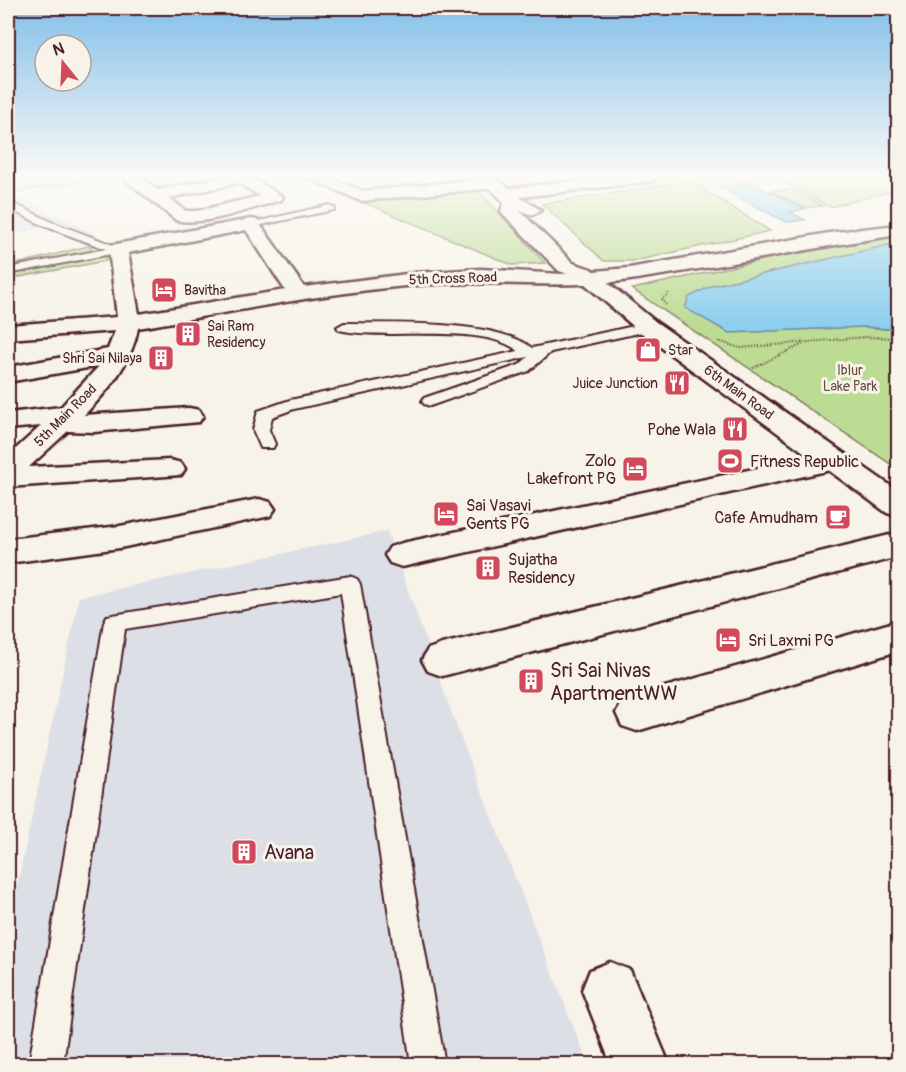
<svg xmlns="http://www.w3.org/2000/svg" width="906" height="1072" viewBox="0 0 906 1072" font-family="Pangolin,sans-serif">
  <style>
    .built { fill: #dce0e6 }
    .green { fill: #bcdb93; stroke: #837d5f; stroke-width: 1.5 }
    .water { fill: #8ccfee; stroke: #7289a0; stroke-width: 1.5 }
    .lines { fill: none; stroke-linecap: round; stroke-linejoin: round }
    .lane-casing { stroke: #4a1f2b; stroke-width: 4 }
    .street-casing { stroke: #4a1f2b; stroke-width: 5 }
    .secondary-casing { stroke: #4a1f2b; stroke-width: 5 }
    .path { stroke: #4a1f2b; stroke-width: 2; stroke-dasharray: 1 2; stroke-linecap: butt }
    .lane { fill: #f7f3e8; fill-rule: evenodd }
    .street { fill: #f7f3e8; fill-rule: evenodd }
    .secondary { fill: #f7f3e8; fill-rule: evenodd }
    .labels { text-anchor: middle; stroke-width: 6; stroke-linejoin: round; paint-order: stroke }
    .far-street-label { font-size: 14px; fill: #4a1f2b; stroke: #f7f3e8 }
    .far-poi-label { font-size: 14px; fill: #4a1f2b; stroke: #f7f3e8; text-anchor: start }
    .far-park-label { font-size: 14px; fill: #664e45; stroke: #f7f3e8 }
    .poi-label { font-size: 16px; fill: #4a1f2b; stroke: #f7f3e8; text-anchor: start }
    .near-poi-label { font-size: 20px; fill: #4a1f2b; stroke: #f7f3e8; text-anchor: start }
  </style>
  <rect width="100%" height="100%" fill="#f7f3e8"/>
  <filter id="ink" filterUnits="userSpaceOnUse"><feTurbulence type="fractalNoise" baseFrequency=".0167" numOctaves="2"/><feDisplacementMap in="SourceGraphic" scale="12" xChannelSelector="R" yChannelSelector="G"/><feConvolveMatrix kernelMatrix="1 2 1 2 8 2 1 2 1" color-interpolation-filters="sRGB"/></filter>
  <g filter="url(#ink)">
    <path class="built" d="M 8,193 L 11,193 L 109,241 L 97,249 L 43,227 L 8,236 Z
      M 387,531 L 460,736 L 588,1064 L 8,1064 L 8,928 L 79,597 Z"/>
    <path class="green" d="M 8,176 L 122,176 L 8,193 Z
      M 773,176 L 898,176 L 898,190 L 830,207 Z
      M 690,181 L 770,231 L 634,261 L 604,261 L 542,204 Z
      M 477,189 L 545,263 L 512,265 L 362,202 Z
      M 791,189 L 823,206 L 804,208 L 770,191 Z
      M 898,235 L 898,243 L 711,286 L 865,327 L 898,330 L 898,469 L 632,289 L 840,243 Z
      M 88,246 L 110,260 L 8,279 L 8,266 Z"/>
    <path class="water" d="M 749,182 L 804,209 L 790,212 L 805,220 L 786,222 L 717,186 Z
      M 898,243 L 898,330 L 865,327 L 729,333 L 685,308 L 689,297 L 711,286 Z"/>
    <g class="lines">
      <defs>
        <path id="lane" d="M 8,201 L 52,222 L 124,249 L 116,253 L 8,274 L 8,268 L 106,249 L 44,226 L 8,208 Z
          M 330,205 L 335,208 L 334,210 L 251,227 L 246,224 Z
          M 344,323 C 391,324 495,319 532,348 L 648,323 L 655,327 L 648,331 L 551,352 L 529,371 L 430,406 L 424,404 L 422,401 L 424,398 L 519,365 L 528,357 L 294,409 L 272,417 L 269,430 L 275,444 L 273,448 L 261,448 L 253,430 L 258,411 L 290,400 L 518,351 C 483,322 383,341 339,330 L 337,327 Z
          M 350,576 L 357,579 L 360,584 L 445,1064 L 411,1064 L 341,593 L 125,629 L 63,1064 L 29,1064 L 104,622 L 107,616 Z"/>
        <path id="street" d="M 127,176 L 146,176 L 143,179 L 158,190 L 229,176 L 249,176 L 283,197 L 281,200 C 252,208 204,227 176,220 L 128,182 L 125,179 ZM 239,183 L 260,196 L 197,211 L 186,211 L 169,198 Z
          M 304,176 L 325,176 L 363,191 L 493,178 L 501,183 L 493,188 L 361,201 Z
          M 616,176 L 661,176 L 653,181 L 505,199 L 497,194 L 505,189 Z
          M 251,219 L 257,220 L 304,287 L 415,273 L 481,269 L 561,274 L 629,268 L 835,232 L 898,225 L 898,235 C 809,248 720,267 630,280 C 559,290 488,279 417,285 C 323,293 231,312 138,328 C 132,362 108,391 84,415 L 189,408 L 199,410 L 203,416 L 199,422 L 94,432 L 68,431 L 29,467 L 170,460 L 181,463 L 185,469 L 181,475 L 8,487 L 8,456 L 41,426 L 8,429 L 8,413 L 61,407 L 99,366 L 8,382 L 8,367 L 108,349 L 115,331 L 8,339 L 8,325 L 117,317 L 109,249 L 111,245 ZM 246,230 L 285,290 L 139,314 L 128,253 Z
          M 834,452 L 844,455 L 849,461 L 844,467 L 402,567 L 390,563 L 385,555 L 390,547 L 402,543 Z
          M 259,499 L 270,502 L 275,509 L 270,516 L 120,548 L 8,563 L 8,539 L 120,526 Z
          M 898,533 L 898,557 L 442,676 L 428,671 L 422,660 L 428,649 L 442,644 Z
          M 898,621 L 898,651 L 637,731 L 622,726 L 616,713 L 622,700 L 637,695 Z
          M 610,962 L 630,970 L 669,1064 L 611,1064 L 582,990 L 590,970 Z"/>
        <path id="secondary" d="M 477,176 L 494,176 L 519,197 L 541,210 L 532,215 L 519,210 L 573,263 L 591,269 L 656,322 L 898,491 L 898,516 L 887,513 L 640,332 L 577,277 L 559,271 L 504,215 L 501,211 L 504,202 Z"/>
      </defs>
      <use href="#lane" class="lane-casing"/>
      <use href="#street" class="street-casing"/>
      <use href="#secondary" class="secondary-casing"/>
      <path class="path" d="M 678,177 L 695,176
        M 666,305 L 662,299 L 669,293
        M 718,341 L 740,348 L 865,337 L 898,338
        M 753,368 L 803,344"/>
      <use href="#lane" class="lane"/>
      <use href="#street" class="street"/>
      <use href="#secondary" class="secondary"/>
    </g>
  </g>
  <linearGradient id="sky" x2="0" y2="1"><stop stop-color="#83bfea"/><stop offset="0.54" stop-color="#fbfaf5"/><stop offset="1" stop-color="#fbfaf5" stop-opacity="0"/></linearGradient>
  <rect width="906" height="326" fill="url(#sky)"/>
  <defs>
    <symbol id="hotel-square" viewBox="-11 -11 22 22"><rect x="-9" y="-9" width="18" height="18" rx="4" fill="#d1495b" stroke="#f7f3e8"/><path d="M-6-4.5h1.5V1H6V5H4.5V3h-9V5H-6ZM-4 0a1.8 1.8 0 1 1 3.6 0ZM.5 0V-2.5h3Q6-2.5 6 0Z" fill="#fff"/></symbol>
    <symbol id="building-square" viewBox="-11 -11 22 22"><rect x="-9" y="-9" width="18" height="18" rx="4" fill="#d1495b" stroke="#f7f3e8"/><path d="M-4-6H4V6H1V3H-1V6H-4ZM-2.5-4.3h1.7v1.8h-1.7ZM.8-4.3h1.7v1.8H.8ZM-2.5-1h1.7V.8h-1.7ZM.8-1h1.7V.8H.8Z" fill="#fff"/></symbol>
    <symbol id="shop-square" viewBox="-11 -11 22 22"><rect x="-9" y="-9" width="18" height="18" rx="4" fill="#d1495b" stroke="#f7f3e8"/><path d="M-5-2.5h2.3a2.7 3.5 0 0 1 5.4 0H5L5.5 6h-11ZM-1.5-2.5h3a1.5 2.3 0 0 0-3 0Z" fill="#fff"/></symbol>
    <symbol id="restaurant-square" viewBox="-11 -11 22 22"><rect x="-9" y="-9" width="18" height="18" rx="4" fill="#d1495b" stroke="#f7f3e8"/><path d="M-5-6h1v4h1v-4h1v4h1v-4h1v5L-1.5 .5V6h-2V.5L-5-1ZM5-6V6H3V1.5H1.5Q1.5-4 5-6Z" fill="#fff"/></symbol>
    <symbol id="stadium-square" viewBox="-11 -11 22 22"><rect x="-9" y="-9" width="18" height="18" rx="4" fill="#d1495b" stroke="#f7f3e8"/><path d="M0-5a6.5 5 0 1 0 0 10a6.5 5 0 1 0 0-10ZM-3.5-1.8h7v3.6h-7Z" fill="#fff"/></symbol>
    <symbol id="cafe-square" viewBox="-11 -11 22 22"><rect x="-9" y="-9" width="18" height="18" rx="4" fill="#d1495b" stroke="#f7f3e8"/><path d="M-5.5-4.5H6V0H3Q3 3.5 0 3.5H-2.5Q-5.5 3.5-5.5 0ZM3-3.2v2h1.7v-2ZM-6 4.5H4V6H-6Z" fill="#fff"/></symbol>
  </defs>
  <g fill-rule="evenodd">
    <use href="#hotel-square" x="149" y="275" width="30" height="30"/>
    <use href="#building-square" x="173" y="319" width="30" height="30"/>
    <use href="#shop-square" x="633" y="335" width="30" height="30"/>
    <use href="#building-square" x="146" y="343" width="30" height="30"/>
    <use href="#restaurant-square" x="662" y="368" width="30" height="30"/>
    <use href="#restaurant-square" x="720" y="414" width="30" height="30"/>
    <use href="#stadium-square" x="715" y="446" width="30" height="30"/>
    <use href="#hotel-square" x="620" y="454" width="30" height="30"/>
    <use href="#hotel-square" x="431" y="499" width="30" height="30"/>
    <use href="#cafe-square" x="823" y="502" width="30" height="30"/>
    <use href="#building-square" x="473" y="553" width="30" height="30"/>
    <use href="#hotel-square" x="713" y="625" width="30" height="30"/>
    <use href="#building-square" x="516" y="666" width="30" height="30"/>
    <use href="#building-square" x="229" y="837" width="30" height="30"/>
  </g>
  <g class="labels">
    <g class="far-street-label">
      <text transform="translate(453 278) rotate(-2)" y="5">5th Cross Road</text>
      <text transform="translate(739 392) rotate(36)" y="5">6th Main Road</text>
      <text transform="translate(65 415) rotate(-45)" y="5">5th Main Road</text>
    </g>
    <g class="far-poi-label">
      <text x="184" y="295">Bavitha</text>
      <text x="207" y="331">Sai Ram<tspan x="207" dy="16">Residency</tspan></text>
      <text x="668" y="355">Star</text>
      <text x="142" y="363" text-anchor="end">Shri Sai Nilaya</text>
      <text x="658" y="388" text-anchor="end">Juice Junction</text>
    </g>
    <g class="far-park-label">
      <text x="850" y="375">Iblur<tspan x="850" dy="16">Lake Park</tspan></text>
    </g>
    <g class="poi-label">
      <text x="716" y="435" text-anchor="end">Pohe Wala</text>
      <text x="616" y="466" text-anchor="end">Zolo<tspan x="616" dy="18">Lakefront PG</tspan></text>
      <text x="750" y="467">Fitness Republic</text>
      <text x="466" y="511">Sai Vasavi<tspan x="466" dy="18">Gents PG</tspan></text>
      <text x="818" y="523" text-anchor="end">Cafe Amudham</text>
      <text x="508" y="565">Sujatha<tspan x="508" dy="18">Residency</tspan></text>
      <text x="748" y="646">Sri Laxmi PG</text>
    </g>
    <g class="near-poi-label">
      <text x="550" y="677">Sri Sai Nivas<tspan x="550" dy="23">ApartmentWW</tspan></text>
      <text x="264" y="859">Avana</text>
    </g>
  </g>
  <rect width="906" height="1072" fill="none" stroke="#f7f3e8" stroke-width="30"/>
  <rect x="15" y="15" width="876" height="1042" fill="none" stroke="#4a1f2b" stroke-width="2" filter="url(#ink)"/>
  <g transform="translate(63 63) rotate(342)"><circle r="28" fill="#f7f3e8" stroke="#b29e9c" stroke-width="1.5"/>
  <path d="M0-4.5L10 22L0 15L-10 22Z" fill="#d1495b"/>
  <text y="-9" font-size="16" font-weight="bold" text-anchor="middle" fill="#4a1f2b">N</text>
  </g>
</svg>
